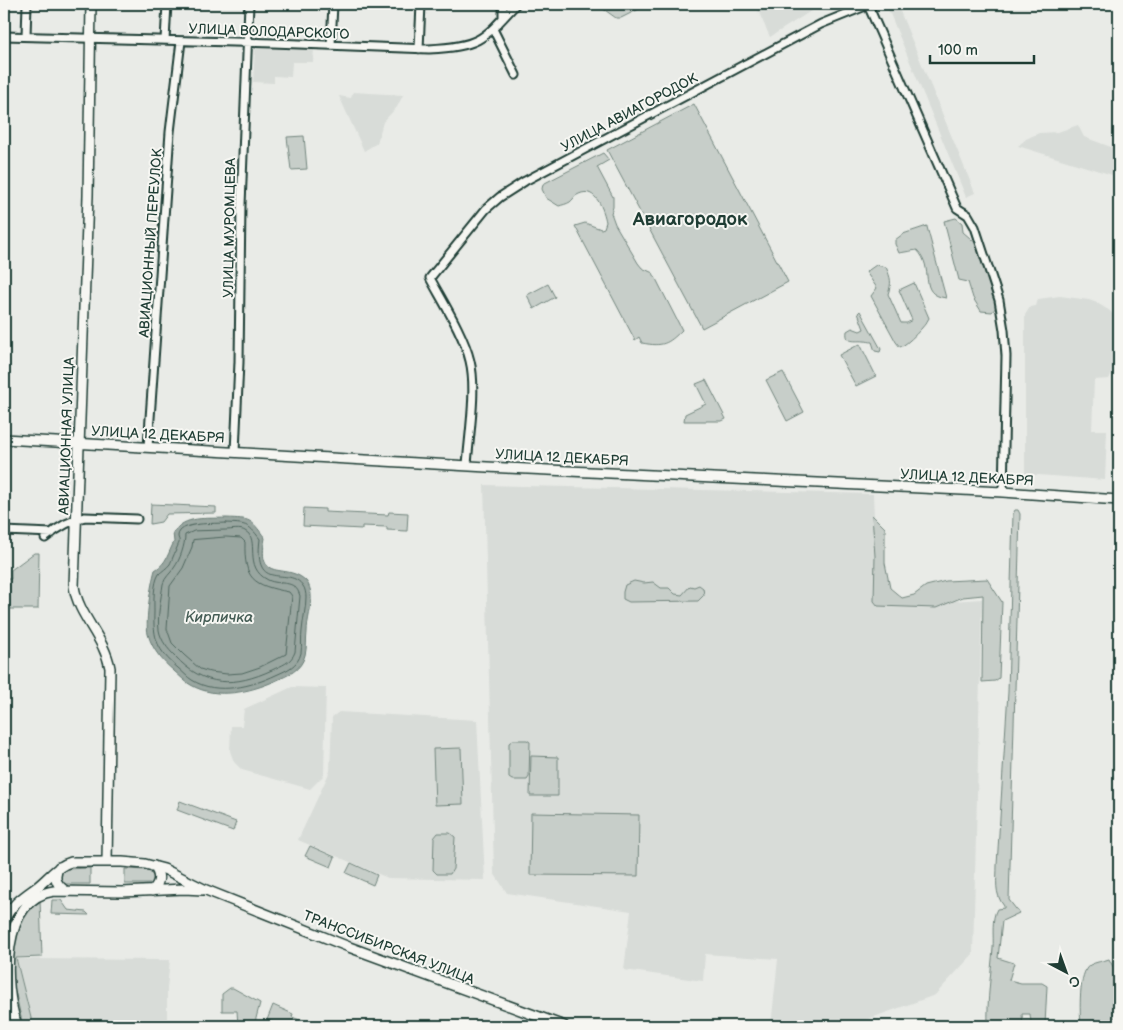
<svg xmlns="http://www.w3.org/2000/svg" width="1123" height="1030" viewBox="0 0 1123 1030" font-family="'Balsamiq Sans',sans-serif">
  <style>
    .built { fill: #d8dcd8 }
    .green { fill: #c7cec9; stroke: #73867e }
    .water { fill: #99a6a0; stroke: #687c75 }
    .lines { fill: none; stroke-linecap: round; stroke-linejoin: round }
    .shore { stroke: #50675f; stroke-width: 1 }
    .minor-casing { stroke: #1f3d34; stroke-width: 11 }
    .major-casing { stroke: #1f3d34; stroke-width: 12 }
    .minor { stroke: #f6f6f2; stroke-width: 7 }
    .major { stroke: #f6f6f2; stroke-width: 9 }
    .labels { text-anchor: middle; stroke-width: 4; stroke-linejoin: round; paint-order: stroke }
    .street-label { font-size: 14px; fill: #1f3d34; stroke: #f6f6f2 }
    .water-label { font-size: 15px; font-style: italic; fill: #445c54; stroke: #f6f6f2 }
    .district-label { font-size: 19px; font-weight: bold; fill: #1f3d34; stroke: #f6f6f2 }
  </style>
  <rect width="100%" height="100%" fill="#e9ebe7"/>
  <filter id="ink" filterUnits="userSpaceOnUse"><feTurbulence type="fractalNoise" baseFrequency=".02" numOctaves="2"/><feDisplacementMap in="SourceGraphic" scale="10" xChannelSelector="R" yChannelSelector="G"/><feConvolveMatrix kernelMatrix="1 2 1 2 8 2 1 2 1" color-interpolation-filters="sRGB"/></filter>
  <g filter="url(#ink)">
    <path class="built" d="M 755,4 L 822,4 L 770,37 Z
      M 886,4 L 897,4 L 975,193 L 966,197 Z
      M 255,47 L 314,49 L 313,62 L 292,62 L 291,77 L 274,76 L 274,83 L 253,82 Z
      M 353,92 L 403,95 L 397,107 L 383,122 L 377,143 L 364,151 L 339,96 L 351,98 Z
      M 1078,125 L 1084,137 L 1119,150 L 1119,177 L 1018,146 L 1026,139 L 1039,133 L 1058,132 Z
      M 1060,296 L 1089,300 L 1097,303 L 1110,311 L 1119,320 L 1119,358 L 1109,379 L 1094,380 L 1092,430 L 1107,430 L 1105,480 L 1025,474 L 1025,315 L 1030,307 L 1036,306 L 1038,299 Z
      M 484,485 L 873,494 L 878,606 L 982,599 L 973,954 L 935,995 L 849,1026 L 771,1026 L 778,959 L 705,954 L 703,981 L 624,970 L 631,911 L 507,893 L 494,873 Z
      M 292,687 L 326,688 L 324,775 L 310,789 L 242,770 L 234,762 L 230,751 L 231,726 L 242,726 L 244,709 Z
      M 339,712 L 477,720 L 485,880 L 388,878 L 298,840 L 330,771 L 332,717 Z
      M 17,959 L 170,960 L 167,988 L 167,1026 L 33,1026 Z"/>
    <path class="green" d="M 601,4 L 626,4 L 628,7 L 636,4 L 649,4 L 621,18 L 616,18 L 602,8 Z
      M 694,104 L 788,282 L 702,328 L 607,150 Z
      M 304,136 L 307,169 L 291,170 L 287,137 Z
      M 603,153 L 609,160 L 597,167 L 613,197 L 613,207 L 611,213 L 615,224 L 638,263 L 642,268 L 653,273 L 682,330 C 668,344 663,347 642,343 L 639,337 L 635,340 L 575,226 L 585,223 L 601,229 L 604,228 L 606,222 C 604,211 596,186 579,194 C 575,195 573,200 570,202 C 567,204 562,205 559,206 L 546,198 L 542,189 L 543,184 Z
      M 956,218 L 962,223 L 963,232 L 978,245 L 997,306 L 992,312 L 981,311 L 973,298 L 968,282 L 959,280 L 944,221 Z
      M 927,226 L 927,227 L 946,298 C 916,294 936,269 917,250 L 899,253 L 895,244 L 895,240 L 903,234 Z
      M 876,265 L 886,267 C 891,279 892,282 888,294 L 901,323 L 907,323 L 912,320 L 899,290 L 914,283 L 929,318 C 926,325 907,345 900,347 L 896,342 L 871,296 L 877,288 L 866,272 Z
      M 548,284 L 555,297 L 534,309 L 527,295 Z
      M 860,311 L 881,349 L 880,352 L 875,351 L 872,342 C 870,342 867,341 864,341 C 856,340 845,344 847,331 L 852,328 L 860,331 L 864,329 L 858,313 Z
      M 860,344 L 876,376 L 856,386 L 839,355 Z
      M 783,372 L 804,412 L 787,421 L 766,380 Z
      M 706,380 L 726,419 L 722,421 L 684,421 L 685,414 L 706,404 L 696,384 Z
      M 151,504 L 216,507 L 216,513 L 167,514 L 161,522 L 150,524 Z
      M 304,508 L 325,509 L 325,512 L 388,515 L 389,512 L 408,513 L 407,531 L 387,530 L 387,527 L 362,526 L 362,529 L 303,526 Z
      M 1015,510 L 1018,510 L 1020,514 L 1009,900 L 1019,913 L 1002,921 L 998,958 L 1014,963 L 1009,980 L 1021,983 L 1042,983 L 1047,986 L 1045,1025 L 1031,1022 L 1030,1014 L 1022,1014 L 1023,1026 L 1031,1026 L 988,1026 C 987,1000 991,974 993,948 C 994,936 991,919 997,909 L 1004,908 L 1004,906 C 994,894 997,880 997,865 L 1008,692 L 1013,514 Z
      M 872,515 L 885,528 L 885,563 L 890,588 L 902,598 L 914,595 L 926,586 L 946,581 L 987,579 L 1002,602 L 999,678 L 995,681 L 982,682 L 983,595 L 963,597 L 936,608 L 878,606 L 874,601 L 875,556 Z
      M 34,553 L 39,553 L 38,609 L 9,609 L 9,600 L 4,600 L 4,579 L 11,579 L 11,570 Z
      M 634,581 L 644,583 L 653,582 L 661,588 L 669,588 L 675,594 L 682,595 L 690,586 L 694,587 L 699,585 L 703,588 L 704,595 L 698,601 L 629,602 L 623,599 L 623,592 L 625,585 Z
      M 513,740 L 527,740 L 530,742 L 529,777 L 527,780 L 512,780 L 509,778 L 509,743 Z
      M 461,748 L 463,804 L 435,805 L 433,749 Z
      M 531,756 L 558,757 L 558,796 L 530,796 Z
      M 180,801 L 236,822 L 233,831 L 177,810 Z
      M 531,813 L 639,815 L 638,876 L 530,875 Z
      M 438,833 L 450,833 L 455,837 L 453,869 L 450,874 L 437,874 L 433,870 L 434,838 Z
      M 310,846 L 335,857 L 331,867 L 305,856 Z
      M 351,863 L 377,875 L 373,885 L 346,873 Z
      M 90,868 L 90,884 L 64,884 L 60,881 L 61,872 L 65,869 Z
      M 125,869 L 148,870 L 154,877 L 154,881 L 151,884 L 125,884 Z
      M 40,899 L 42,957 L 16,958 L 33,1026 L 23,1026 L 14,986 L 12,967 L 15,936 L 29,905 Z
      M 52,900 L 61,900 L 68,910 L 86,912 L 89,915 L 51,914 Z
      M 1109,959 L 1119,978 L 1119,1026 L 1081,1026 C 1080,1013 1078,972 1090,965 C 1095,962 1104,961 1109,959 Z
      M 230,988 L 233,988 L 260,1003 L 254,1026 L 229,1026 L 238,1026 L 237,1011 L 222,1011 L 222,994 Z
      M 273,1005 L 293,1014 L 292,1017 L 305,1022 L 303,1026 L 286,1026 L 267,1020 Z"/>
    <path class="water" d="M 226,518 C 251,519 250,518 265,538 C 256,585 286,561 306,581 C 309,584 311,591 311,595 C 312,607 307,620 307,632 C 306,640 307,648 305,655 C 301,671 288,675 275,681 C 250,692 217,700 191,685 C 185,682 179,675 174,671 C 162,661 152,649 148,634 C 145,621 151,584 155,570 C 167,563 168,553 174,542 L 173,533 C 184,515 207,519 226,518 Z"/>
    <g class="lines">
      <path class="shore" d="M 226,523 C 245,524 248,523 260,539 C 253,595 289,564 303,586 C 305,588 306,594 306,597 C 306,608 303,619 302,631 C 301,638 302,646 301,653 C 298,666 287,670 276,675 C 253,686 217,696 192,680 C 187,677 183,672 178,668 C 157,650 153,639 154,612 C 154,601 153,584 159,574 C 162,571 167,568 170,564 C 171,562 178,545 179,543 C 180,540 178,539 178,536 C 179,521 216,524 226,523 Z
        M 226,530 C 231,530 241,528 245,531 C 261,539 242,567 268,580 C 280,586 295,578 300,596 L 295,652 C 291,663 282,665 272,670 C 235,687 204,688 175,656 C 168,649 161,641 159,630 C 157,616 161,599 163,584 C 165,577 170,574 174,568 C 180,560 185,545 185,535 L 194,531 Z
        M 226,537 L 241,538 L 245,542 C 244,580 253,585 289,592 L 292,596 L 286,654 L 260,667 L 242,673 L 227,674 L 210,672 L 200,669 L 184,655 L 172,643 L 167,629 L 170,586 L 183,568 L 192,547 L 193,540 Z"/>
      <defs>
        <path id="minor" d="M 503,4 L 503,18
          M 493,29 L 516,75
          M 4,36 L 273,43 L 429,49 C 480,46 483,40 516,4
          M 26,36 L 27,4
          M 165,40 L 167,4
          M 331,45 L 333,4
          M 419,49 L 421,4
          M 148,447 L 170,132 L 181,41
          M 235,452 L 239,362 L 241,205 L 249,4
          M 467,465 C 469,436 477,389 470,361 C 464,335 443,302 430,278 L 486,209 L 500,197 L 525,181 L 821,24 L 868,5 L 957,208 L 968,215 L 975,227 L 999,300 L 1004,330 L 1006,356 L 1003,492
          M 4,531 L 52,533
          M 45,538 C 57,528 70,520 85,517 L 137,519"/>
        <path id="major" d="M 91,4 L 88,196 L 74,586 C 78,616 104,636 110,668 L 107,862
          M 4,439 L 487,467 L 1003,492 L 1119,500
          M 59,867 C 53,877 56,885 66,891
          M 152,891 C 160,883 161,876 154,866
          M 4,920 C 12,904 23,897 37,887 C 49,878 56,866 71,862 L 122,862 L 145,864 L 164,869 L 206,890 L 349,947 L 564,1026
          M 17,1026 C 3,984 0,899 54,891 L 122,892 L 184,889 L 203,890"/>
      </defs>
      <use href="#minor" class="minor-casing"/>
      <use href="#major" class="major-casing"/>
      <use href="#minor" class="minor"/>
      <use href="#major" class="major"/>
    </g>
  </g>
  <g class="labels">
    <g class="street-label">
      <text transform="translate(269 31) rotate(2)" y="5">УЛИЦА ВОЛОДАРСКОГО</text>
      <text transform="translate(629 112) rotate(-28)" y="5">УЛИЦА АВИАГОРОДОК</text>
      <text transform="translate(229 228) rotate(-89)" y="5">УЛИЦА МУРОМЦЕВА</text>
      <text transform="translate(150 243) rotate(-86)" y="5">АВИАЦИОННЫЙ ПЕРЕУЛОК</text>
      <text transform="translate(158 434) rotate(3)" y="5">УЛИЦА 12 ДЕКАБРЯ</text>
      <text transform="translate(66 436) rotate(-88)" y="5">АВИАЦИОННАЯ УЛИЦА</text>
      <text transform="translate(562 457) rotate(3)" y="5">УЛИЦА 12 ДЕКАБРЯ</text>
      <text transform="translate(967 477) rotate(3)" y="5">УЛИЦА 12 ДЕКАБРЯ</text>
      <text transform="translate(389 947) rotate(21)" y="5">ТРАНССИБИРСКАЯ УЛИЦА</text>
    </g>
    <g class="water-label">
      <text x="219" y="622">Кирпичка</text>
    </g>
    <g class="district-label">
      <text x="690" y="225">Авиагородок</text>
    </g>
  </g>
  <rect width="1123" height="1030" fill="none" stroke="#f6f6f2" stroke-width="20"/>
  <rect x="10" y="10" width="1103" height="1010" fill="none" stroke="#1f3d34" stroke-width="2" filter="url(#ink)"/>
  <g transform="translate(1066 972) rotate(139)" stroke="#f6f6f2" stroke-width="4" paint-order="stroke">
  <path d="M0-4L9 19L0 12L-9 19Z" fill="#1f3d34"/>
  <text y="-8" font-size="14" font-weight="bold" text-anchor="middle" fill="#1f3d34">С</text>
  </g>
  <path d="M930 55v8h104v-8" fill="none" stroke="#1f3d34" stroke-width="2.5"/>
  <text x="938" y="55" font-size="15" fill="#1f3d34" stroke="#f6f6f2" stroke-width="4" paint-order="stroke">100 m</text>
</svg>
